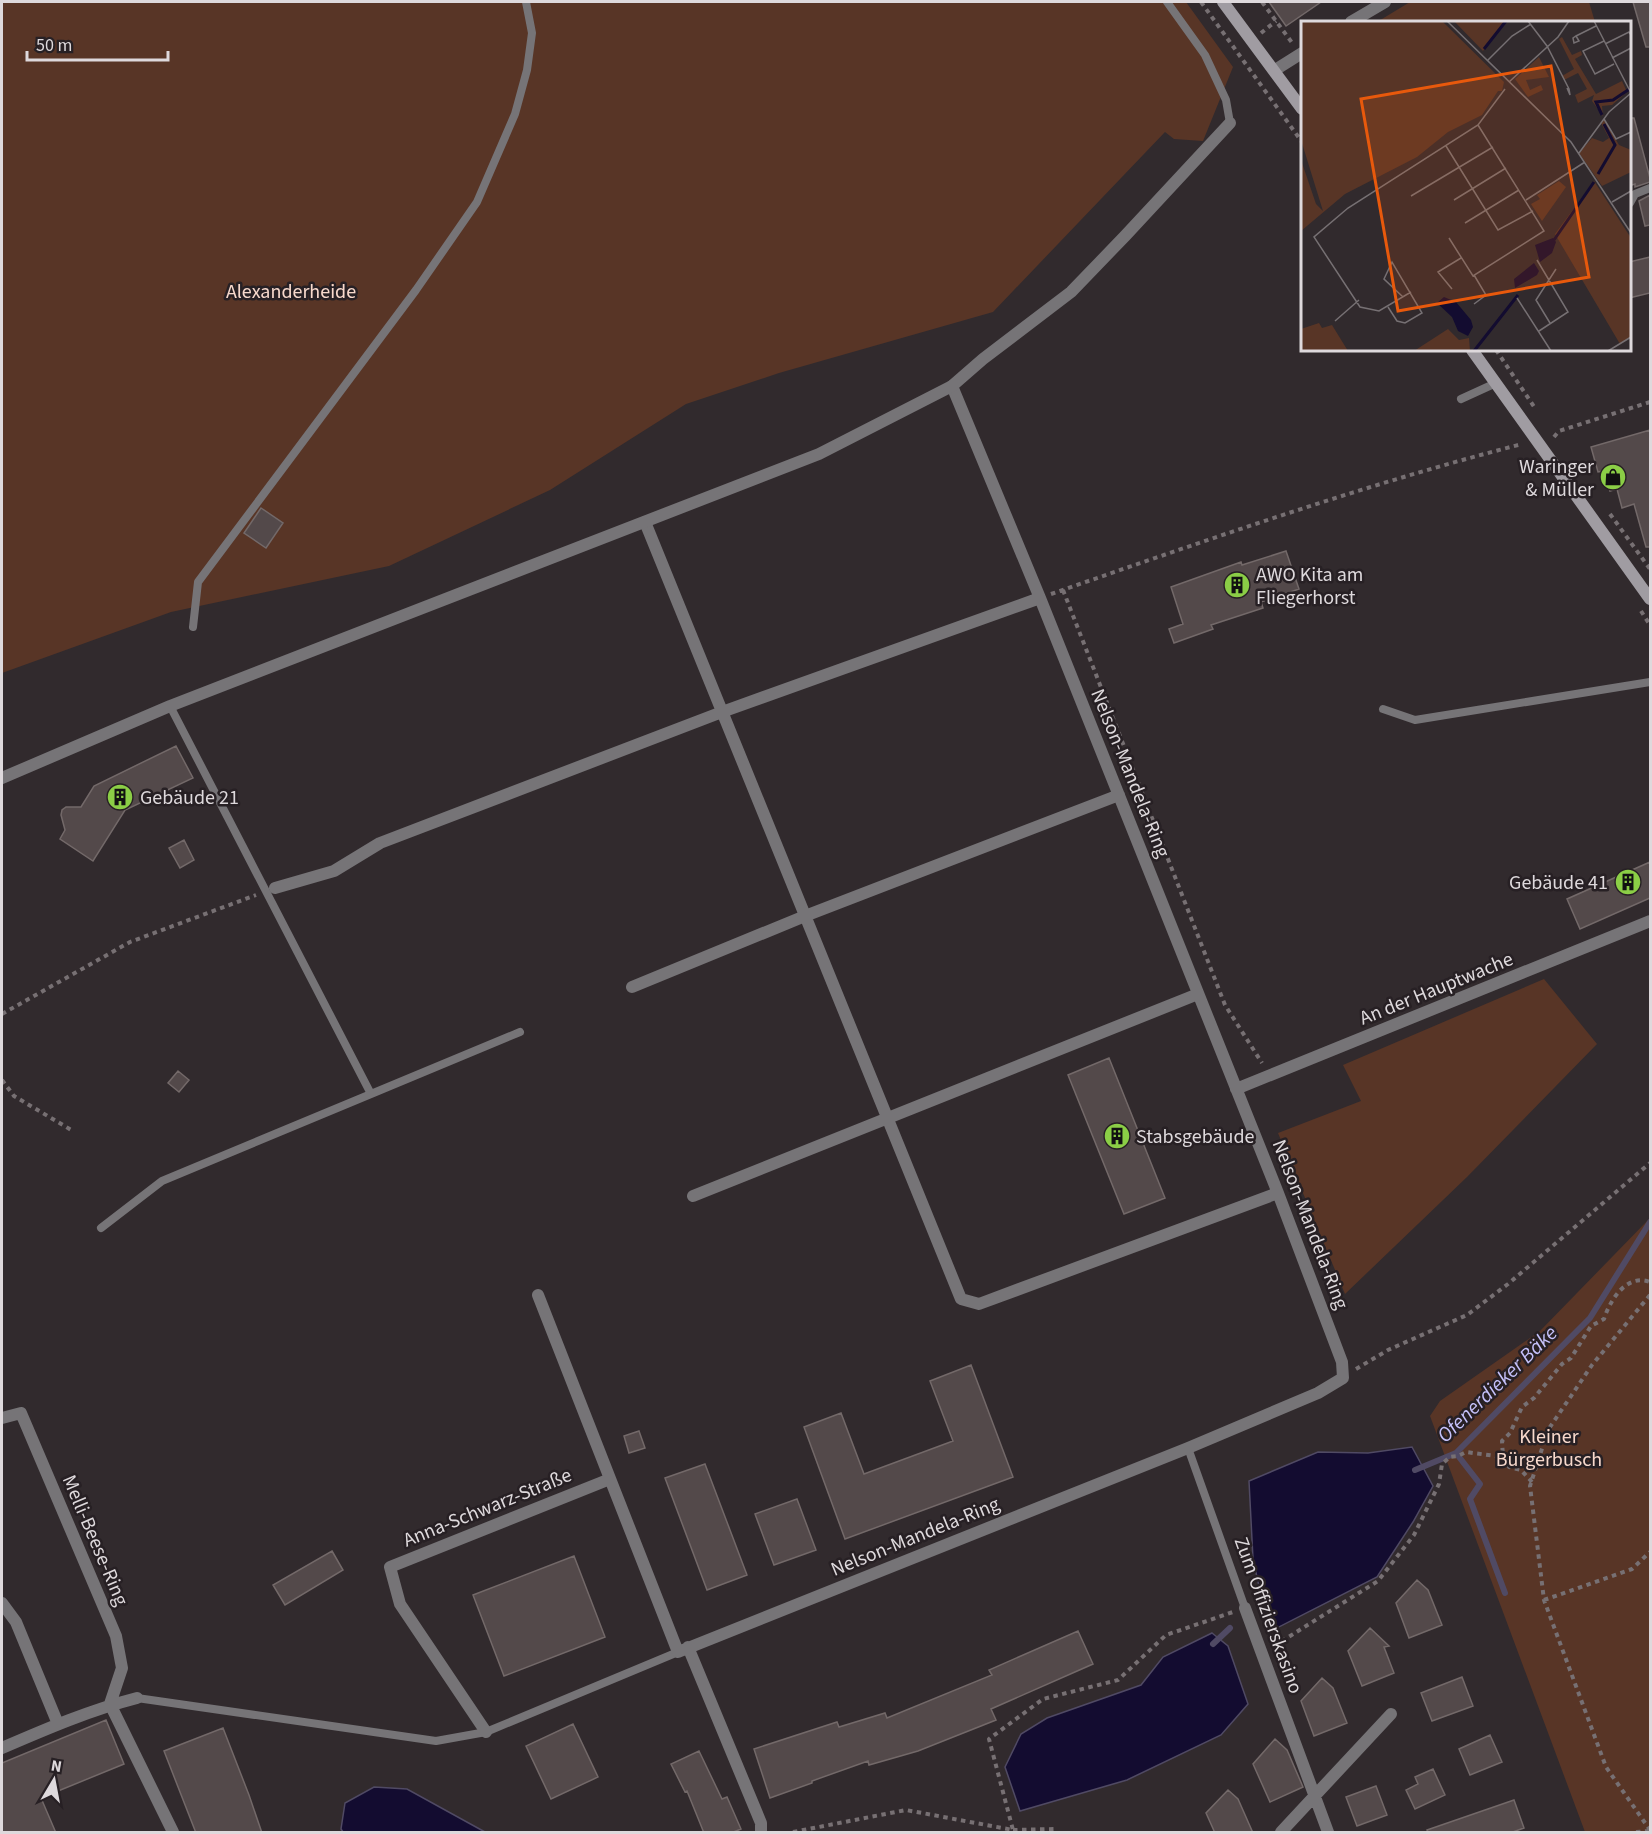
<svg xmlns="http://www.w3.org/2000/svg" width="1652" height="1834" viewBox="0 0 1652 1834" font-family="'Source Sans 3',sans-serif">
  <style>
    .green { fill: #583526 }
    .water { fill: #130c30; stroke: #504a64; stroke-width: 1.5 }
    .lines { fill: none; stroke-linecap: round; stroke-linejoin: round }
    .stream { stroke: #504a64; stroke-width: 6 }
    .building { fill: #53494a; stroke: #736969; stroke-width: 1.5 }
    .path { stroke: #777073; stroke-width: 4; stroke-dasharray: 4.5 4.5; stroke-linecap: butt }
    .service { stroke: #767477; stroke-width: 8 }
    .minor { stroke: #767477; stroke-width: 12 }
    .tertiary { stroke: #767477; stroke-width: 12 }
    .secondary { stroke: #a09ca2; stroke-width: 12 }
    .labels { text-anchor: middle; stroke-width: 5; stroke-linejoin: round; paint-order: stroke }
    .park-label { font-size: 20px; fill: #f8d9cc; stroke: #272024 }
    .poi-label { font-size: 20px; fill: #ded9dc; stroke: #272024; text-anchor: start }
    .street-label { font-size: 20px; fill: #ded9dc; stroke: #272024 }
    .water-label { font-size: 21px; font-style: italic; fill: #c6c2fb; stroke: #272024 }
    .inset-river { fill: none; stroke: #130c30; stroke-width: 3 }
    .inset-road { fill: none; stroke: #767073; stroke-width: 1.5 }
    .view { fill: #e8590c; fill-opacity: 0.15; stroke: #e8590c; stroke-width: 3 }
    .inset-edge { fill: none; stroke: #ded9dc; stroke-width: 3 }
  </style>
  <rect width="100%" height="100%" fill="#312a2d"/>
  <path class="green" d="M 2,2 L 1186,2 L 1233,67 L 1203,141 L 1174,139 L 1165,132 L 993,312 L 779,373 L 686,404 L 550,490 L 389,566 L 171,612 L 2,673 Z
    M 1410,2 L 1589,2 L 1595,22 L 1377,22 Z
    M 1544,979 L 1597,1044 L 1467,1177 L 1345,1294 L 1278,1133 L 1361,1101 L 1343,1065 Z
    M 1650,1218 L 1650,1832 L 1585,1832 L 1430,1416 L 1440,1401 L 1540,1331 Z"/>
  <path class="water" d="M 1412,1447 L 1433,1486 L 1413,1522 L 1377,1577 L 1269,1632 L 1253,1559 L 1249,1481 L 1318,1452 L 1368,1453 Z
    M 1212,1633 L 1228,1646 L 1248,1704 L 1221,1735 L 1127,1780 L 1020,1811 L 1005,1767 L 1021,1734 L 1047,1718 L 1141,1685 L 1163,1657 Z
    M 374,1787 L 407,1789 L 485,1832 L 343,1832 L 341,1829 L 345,1803 Z"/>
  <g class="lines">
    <path class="stream" d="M 1456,1453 L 1480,1484 L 1470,1499 L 1505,1593
      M 1415,1470 L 1456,1453 L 1590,1318 L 1650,1222
      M 1213,1644 L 1230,1628"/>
  </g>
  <path class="building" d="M 1269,2 L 1321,2 L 1286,26 Z
    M 1633,2 L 1650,2 L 1650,47 L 1646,47 Z
    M 1629,118 L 1634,118 L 1650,178 L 1650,182 L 1635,187 L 1635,184 L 1629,186 Z
    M 1650,195 L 1650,225 L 1645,226 L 1639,201 Z
    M 1650,257 L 1650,293 L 1629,298 L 1629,262 Z
    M 1650,430 L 1650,547 L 1646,547 L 1634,504 L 1622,508 L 1617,489 L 1610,491 L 1604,471 L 1598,472 L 1591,447 Z
    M 261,508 L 283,523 L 266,548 L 244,533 Z
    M 1286,551 L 1299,589 L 1261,602 L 1263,608 L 1211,625 L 1213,629 L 1174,643 L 1169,629 L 1183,624 L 1171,587 L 1241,562 L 1242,565 Z
    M 176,746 L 193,778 L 125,810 L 93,861 L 60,839 L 65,830 L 61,815 L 62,810 L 66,807 L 81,807 L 94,786 Z
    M 184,840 L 194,860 L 180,868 L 169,848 Z
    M 1650,862 L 1650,898 L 1580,929 L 1567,899 Z
    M 1109,1058 L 1165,1198 L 1124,1214 L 1068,1075 Z
    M 178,1071 L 189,1080 L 179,1092 L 168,1083 Z
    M 971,1365 L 1013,1477 L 845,1539 L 804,1427 L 841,1413 L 864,1474 L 953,1441 L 930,1381 Z
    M 639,1431 L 645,1448 L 629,1453 L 624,1436 Z
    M 705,1464 L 747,1575 L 707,1590 L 665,1478 Z
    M 797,1499 L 816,1550 L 774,1565 L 755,1514 Z
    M 332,1551 L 343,1570 L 285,1605 L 273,1585 Z
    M 574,1556 L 605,1637 L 504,1676 L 473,1595 Z
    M 1417,1580 L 1428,1590 L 1442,1625 L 1409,1638 L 1396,1603 Z
    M 1370,1628 L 1389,1646 L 1384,1647 L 1394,1673 L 1362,1686 L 1348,1651 Z
    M 1078,1631 L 1093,1664 L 991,1709 L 996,1720 L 918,1751 L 869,1765 L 868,1761 L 812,1781 L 812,1783 L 770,1798 L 754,1749 L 837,1722 L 839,1727 L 885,1713 L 887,1718 L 992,1675 L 989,1670 Z
    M 1462,1677 L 1473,1706 L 1432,1721 L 1421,1693 Z
    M 1322,1678 L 1333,1688 L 1347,1723 L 1314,1736 L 1301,1701 Z
    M 106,1720 L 124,1764 L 41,1798 L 56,1833 L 2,1833 L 2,1763 Z
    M 573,1724 L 598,1777 L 551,1799 L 526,1746 Z
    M 223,1728 L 249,1795 L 262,1833 L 196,1833 L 164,1751 Z
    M 1490,1735 L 1502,1762 L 1470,1775 L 1459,1749 Z
    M 1275,1739 L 1287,1750 L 1303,1787 L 1270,1802 L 1253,1764 Z
    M 699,1751 L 722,1799 L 727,1797 L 741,1829 L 731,1833 L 704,1833 L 687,1791 L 685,1792 L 671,1764 Z
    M 1433,1769 L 1445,1795 L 1415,1809 L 1406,1790 L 1418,1784 L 1415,1777 Z
    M 1376,1786 L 1387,1815 L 1357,1826 L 1346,1797 Z
    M 1228,1790 L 1238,1799 L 1253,1833 L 1215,1833 L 1206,1813 Z
    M 1514,1800 L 1524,1828 L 1510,1833 L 1428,1833 L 1427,1830 Z"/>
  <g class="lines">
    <path class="path" d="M 1201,2 L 1302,142
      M 1262,2 L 1293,44
      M 1261,33 L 1276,21
      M 1496,350 L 1535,408
      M 1554,437 L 1559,431 L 1650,402
      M 1610,514 L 1650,569
      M 1063,590 L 1225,1005 L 1262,1063
      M 1051,594 C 1207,540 1363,485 1522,444
      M 1641,611 L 1650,625
      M 2,1014 L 130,942 L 256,895
      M 2,1080 L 14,1096 L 73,1131
      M 1650,1295 L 1592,1365 L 1548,1430 L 1530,1486 L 1544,1600 L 1606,1767 L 1650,1830
      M 1356,1369 L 1388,1350 L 1467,1315 L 1508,1284 L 1650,1163
      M 1532,1482 L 1521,1470 L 1509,1467 L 1503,1457 L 1502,1441 L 1510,1433 L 1522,1407 L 1534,1398 L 1562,1364 L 1571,1358 L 1591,1326 L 1604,1319 C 1610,1300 1627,1273 1650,1282
      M 1544,1600 L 1632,1569 L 1650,1552
      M 1274,1646 L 1378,1581 L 1414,1535 L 1439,1484 L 1442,1464 L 1450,1457 L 1458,1456 L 1466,1452 L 1503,1457
      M 1013,1830 L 1056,1829
      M 793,1832 L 906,1810 L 1013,1830 L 989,1739 L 1043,1699 L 1118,1680 L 1166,1635 L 1233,1612
      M 1636,1832 L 1650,1831"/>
    <path class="service" d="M 1167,2 L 1205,55 L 1226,100 L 1230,123
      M 1630,203 L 1635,194 L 1650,188
      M 1461,399 L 1496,383
      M 193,627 L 198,582 L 416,290 L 477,202 L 515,114 L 527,70 L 532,33 L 526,2
      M 170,706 L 371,1094 L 520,1032
      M 1383,709 L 1415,720 L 1650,682
      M 101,1228 L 162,1181 L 371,1094
      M 1188,1448 L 1245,1608
      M 137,1698 L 436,1741 L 486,1732 L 678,1652"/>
    <path class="minor" d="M 1351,22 L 1385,2
      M 1275,70 L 1302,53
      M 645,522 L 961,1299 L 979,1304 L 1278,1193
      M 275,888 L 334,871 L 380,843 L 722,712 L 1040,598
      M 632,987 L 805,916 L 1119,795
      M 1236,1089 L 1650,921
      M 693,1196 L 1198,994
      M 538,1295 L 678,1652 L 1188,1448 L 1318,1393 L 1343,1378 L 1342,1362 L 1278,1193 L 1040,598 L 952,386
      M 2,1418 L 21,1413 L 116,1636 L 122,1668 L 110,1704 L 173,1832
      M 2,1603 L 16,1622 L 58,1724
      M 1245,1608 L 1328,1832
      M 688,1647 L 761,1823 L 761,1832
      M 486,1732 L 400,1604 L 390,1567 L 610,1479
      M 2,1748 C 46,1729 90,1710 137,1698
      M 1281,1832 L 1391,1714"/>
    <path class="tertiary" d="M 2,778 L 170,706 L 819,454 L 952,386 L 983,359 L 1071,292 L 1125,236 L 1230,123"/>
    <path class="secondary" d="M 1223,2 L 1302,109
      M 1472,350 L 1650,599"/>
  </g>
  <defs>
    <symbol id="shop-disc" viewBox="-11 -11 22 22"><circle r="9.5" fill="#8bce46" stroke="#272024"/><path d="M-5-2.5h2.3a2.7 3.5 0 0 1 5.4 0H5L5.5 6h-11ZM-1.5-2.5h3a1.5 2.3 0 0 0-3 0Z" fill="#111"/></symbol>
    <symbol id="building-disc" viewBox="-11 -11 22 22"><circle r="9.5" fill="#8bce46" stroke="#272024"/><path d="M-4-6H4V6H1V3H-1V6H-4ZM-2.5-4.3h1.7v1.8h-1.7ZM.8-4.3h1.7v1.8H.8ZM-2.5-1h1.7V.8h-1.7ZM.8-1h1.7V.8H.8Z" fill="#111"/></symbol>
  </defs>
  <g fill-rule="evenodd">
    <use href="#shop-disc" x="1598" y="462" width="30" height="30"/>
    <use href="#building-disc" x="1222" y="570" width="30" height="30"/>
    <use href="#building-disc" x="105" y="782" width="30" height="30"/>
    <use href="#building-disc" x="1613" y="867" width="30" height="30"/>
    <use href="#building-disc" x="1102" y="1121" width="30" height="30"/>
  </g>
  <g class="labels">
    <g class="park-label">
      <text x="291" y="298">Alexanderheide</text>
      <text x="1549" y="1443">Kleiner<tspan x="1549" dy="23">Bürgerbusch</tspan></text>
    </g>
    <g class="poi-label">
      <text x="1594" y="473" text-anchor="end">Waringer<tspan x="1594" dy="23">&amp; Müller</tspan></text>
      <text x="1256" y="581">AWO Kita am<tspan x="1256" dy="23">Fliegerhorst</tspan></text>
      <text x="140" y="804">Gebäude 21</text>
      <text x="1608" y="889" text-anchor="end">Gebäude 41</text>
      <text x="1136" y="1143">Stabsgebäude</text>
    </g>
    <g class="street-label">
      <text transform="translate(1131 773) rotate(68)" y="7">Nelson-Mandela-Ring</text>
      <text transform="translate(1436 988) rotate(-22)" y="7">An der Hauptwache</text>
      <text transform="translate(1311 1224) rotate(69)" y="7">Nelson-Mandela-Ring</text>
      <text transform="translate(487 1507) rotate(-22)" y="7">Anna-Schwarz-Straße</text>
      <text transform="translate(915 1536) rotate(-22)" y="7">Nelson-Mandela-Ring</text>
      <text transform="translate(96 1540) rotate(67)" y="7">Melli-Beese-Ring</text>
      <text transform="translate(1269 1615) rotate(70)" y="7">Zum Offizierskasino</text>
    </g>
    <g class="water-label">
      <text transform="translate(1497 1384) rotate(-44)" y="7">Ofenerdieker Bäke</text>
    </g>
  </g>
  <g transform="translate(1301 21)">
    <rect width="330" height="330" fill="#312a2d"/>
    <path d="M 0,0 L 141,0 L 203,61 L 201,70 L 197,70 L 181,94 L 147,111 L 116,136 L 44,173 L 0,210 L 0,139 L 15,183 L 22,190 L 0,119 ZM 153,0 L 204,0 L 182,30 ZM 261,16 L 271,34 L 280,30 L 281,34 L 274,38 L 295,73 L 321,60 L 326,71 L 311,84 L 301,85 L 302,95 L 291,80 L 293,74 L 277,82 L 274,74 L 286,68 L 277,52 L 263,59 L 261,55 L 273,48 L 258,18 ZM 238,36 L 248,56 L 225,59 L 229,69 L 240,64 L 242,69 L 227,76 L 214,58 ZM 303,98 L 318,124 L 330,129 L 330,151 L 301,165 L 278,132 L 291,117 L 302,121 L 308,117 L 300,102 ZM 258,160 L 265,166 L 241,200 L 230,183 L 239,178 L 236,174 ZM 293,160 L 330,217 L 330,316 L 319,323 L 254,213 ZM 18,302 L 21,307 L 31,304 L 47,330 L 0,330 L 0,308 ZM 147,308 L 158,319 L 168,317 L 169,330 L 113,330 Z" fill="#583526"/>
    <path d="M 252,217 L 255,221 L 251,232 L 239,241 L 234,224 ZM 233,242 L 238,250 L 236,254 L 214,267 L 213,258 ZM 143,276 L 155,281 L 170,299 L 172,306 L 167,315 L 157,310 L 151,296 L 136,282 Z" fill="#130c30"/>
    <path class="inset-river" d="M 183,28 L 205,0M 301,94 L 295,81 L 312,79 L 330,67M 297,153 L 314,124 L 303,103M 253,219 L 293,161M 173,330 L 217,274"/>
    <path class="inset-road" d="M 146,0 L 270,121 L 330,212M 227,0 L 246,25 L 268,68 L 269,74 L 266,67M 293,0 L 330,72M 275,15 L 278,20 L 273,22 L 272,17 L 275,15 L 295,5M 303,20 L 282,30 L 294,53 L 313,43M 304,23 L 328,11 L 330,14M 311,37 L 330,27M 186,40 L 211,15 L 230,3M 208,61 L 257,16 L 268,0M 303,98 L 315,118 L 330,111M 145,125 L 197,209 L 232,190M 278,132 L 308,91 L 330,72M 110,175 L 192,126M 153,179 L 205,147M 225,179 L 284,141M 311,181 L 330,170M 164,202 L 218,169M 148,217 L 172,255 L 243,210 L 177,104M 236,239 L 267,291 L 238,310M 151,268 L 137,251 L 160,237M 110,271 L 78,290 L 59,286 L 13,216 L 47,187 L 177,104 L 204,68M 216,277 L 250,330M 173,283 L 185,274 L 173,254M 87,286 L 96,300 L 104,302 L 121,292 L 91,241 L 83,258 L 102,276M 34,300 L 58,279M 249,302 L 235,279 L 255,248M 307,330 L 330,316"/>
    <path class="view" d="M 250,45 L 288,256 L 97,290 L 60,78 Z"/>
    <rect width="330" height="330" class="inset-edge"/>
  </g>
  <rect width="1652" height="1834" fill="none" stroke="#ded9dc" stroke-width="6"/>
  <g transform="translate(54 1780) rotate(10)" stroke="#272024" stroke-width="4.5" paint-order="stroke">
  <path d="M0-4.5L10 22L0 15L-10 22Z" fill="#ded9dc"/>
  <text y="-9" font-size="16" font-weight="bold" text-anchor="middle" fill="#ded9dc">N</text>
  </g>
  <path d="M27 51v9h141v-9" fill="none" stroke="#ded9dc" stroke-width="3"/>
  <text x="36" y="51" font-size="18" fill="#ded9dc" stroke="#272024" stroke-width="4.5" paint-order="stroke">50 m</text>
</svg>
